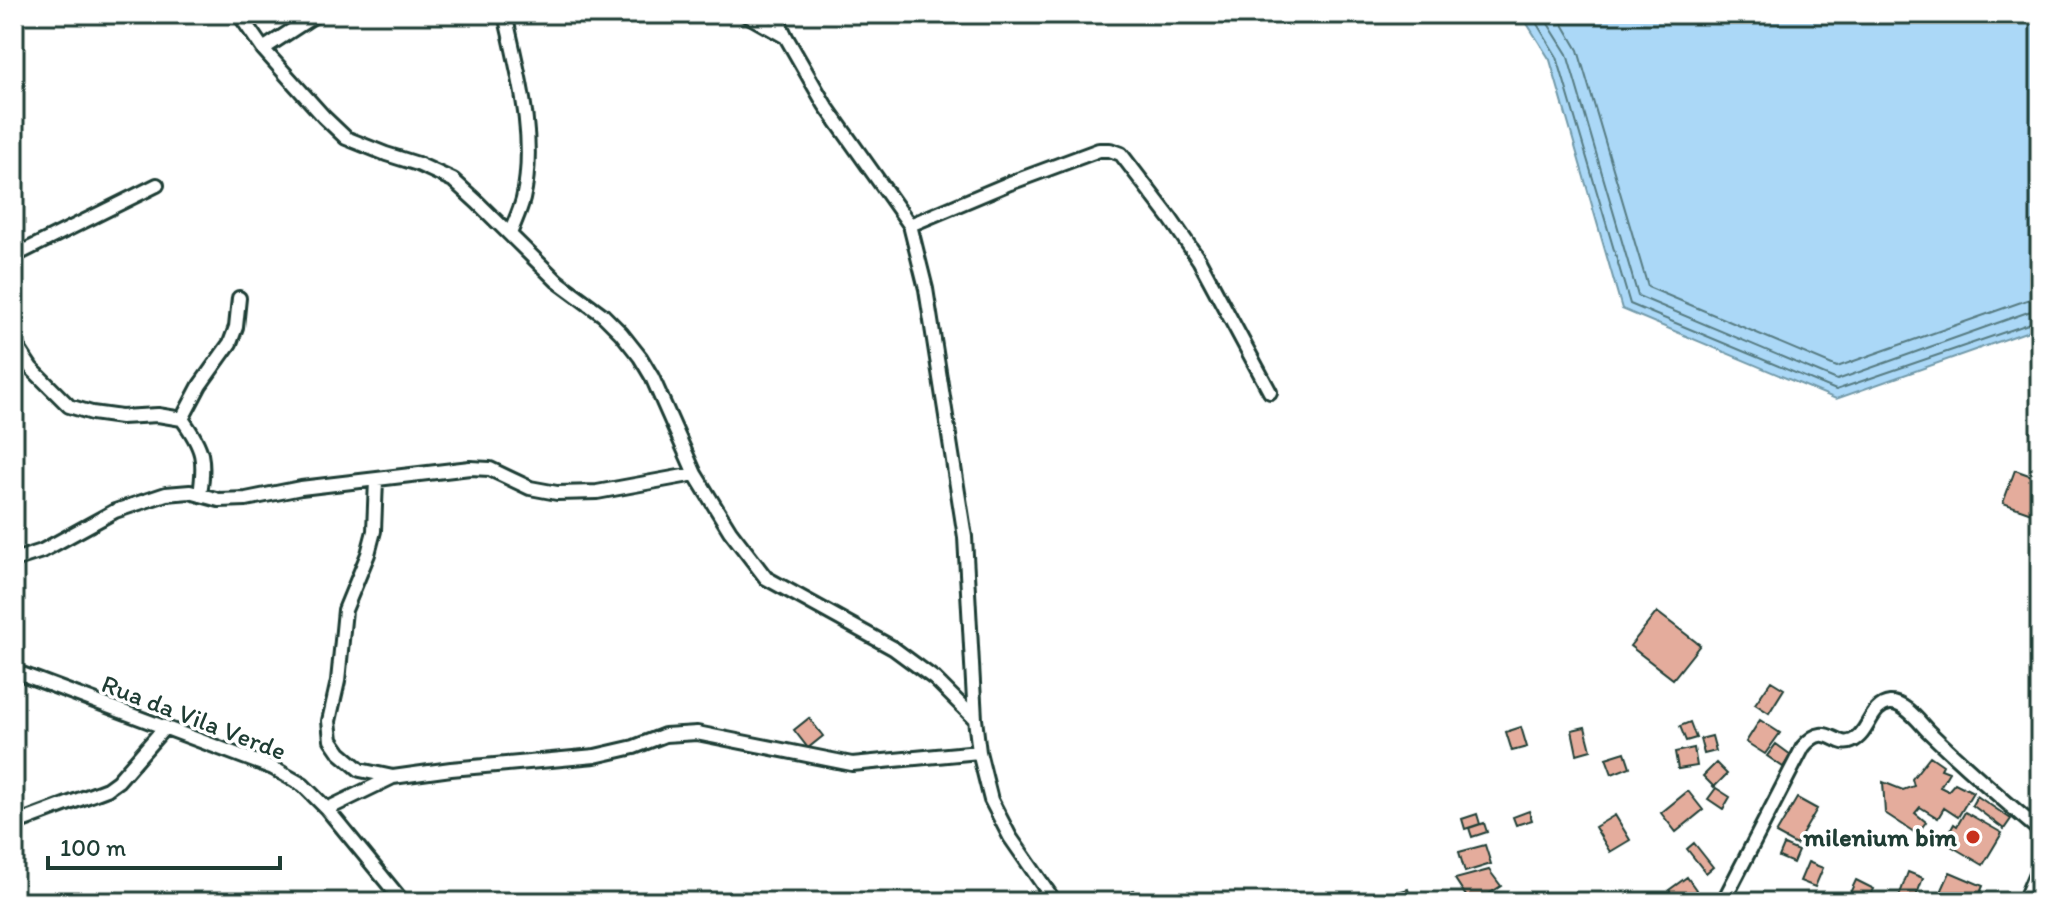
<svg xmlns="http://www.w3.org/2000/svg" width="2054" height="916" viewBox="0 0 2054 916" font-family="Itim,sans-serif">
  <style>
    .water { fill: #abd8f7; stroke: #739aa9; stroke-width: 2 }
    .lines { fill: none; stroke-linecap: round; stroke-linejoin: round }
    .shore { stroke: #577b82; stroke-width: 2 }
    .building { fill: #e4ac9c; stroke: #1f3d34; stroke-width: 2 }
    .minor-casing { stroke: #1f3d34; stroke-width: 18 }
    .primary-casing { stroke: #1f3d34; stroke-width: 26 }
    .minor { stroke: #fff; stroke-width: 12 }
    .primary { stroke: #fff; stroke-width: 20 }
    .poi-dot { fill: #c8321e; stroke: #fff; stroke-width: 3 }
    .labels { text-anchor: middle; stroke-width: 7; stroke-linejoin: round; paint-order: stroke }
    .street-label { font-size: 26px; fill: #1f3d34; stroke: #fff }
    .poi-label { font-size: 26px; font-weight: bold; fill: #1f3d34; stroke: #fff; text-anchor: end }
  </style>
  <rect width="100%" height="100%" fill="#fff"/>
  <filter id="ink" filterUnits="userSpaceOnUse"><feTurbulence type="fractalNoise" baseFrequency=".0125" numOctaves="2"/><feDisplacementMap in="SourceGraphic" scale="16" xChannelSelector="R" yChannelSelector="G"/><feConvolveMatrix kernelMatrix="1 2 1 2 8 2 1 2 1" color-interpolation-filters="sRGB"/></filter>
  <g filter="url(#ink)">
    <path class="water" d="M 1521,14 L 2040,14 L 2040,327 L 1836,399 L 1622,309 L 1550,60 Z"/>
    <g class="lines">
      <path class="shore" d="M 1531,14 L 1557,57 L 1630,304 L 1836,390 L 2040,320
        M 1542,14 L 1567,54 L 1638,296 L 1837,380 L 2031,311 L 2040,310
        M 1557,14 L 1578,50 L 1648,287 L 1837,367 L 2027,300 L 2040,298"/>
    </g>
    <path class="building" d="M 2015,470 L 2040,479 L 2040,516 L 2003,503 Z
      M 1657,612 L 1700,645 L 1673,679 L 1630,646 Z
      M 1771,681 L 1784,689 L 1769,713 L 1755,704 Z
      M 809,718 L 823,736 L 808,748 L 794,730 Z
      M 1760,720 L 1780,733 L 1765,754 L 1746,742 Z
      M 1690,722 L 1696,738 L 1686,741 L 1680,726 Z
      M 1521,727 L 1527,747 L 1512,751 L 1506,732 Z
      M 1585,727 L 1591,750 L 1577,754 L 1572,730 Z
      M 1712,736 L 1716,751 L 1704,754 L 1700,739 Z
      M 1776,744 L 1791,755 L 1783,767 L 1767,756 Z
      M 1694,748 L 1697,766 L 1678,769 L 1675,752 Z
      M 1625,752 L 1630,767 L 1612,774 L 1606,758 Z
      M 1930,756 L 1943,765 L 1941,769 L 1949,772 L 1940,787 L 1948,791 L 1955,783 L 1973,792 L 1958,817 L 1944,808 L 1938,818 L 1920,807 L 1915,813 L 1926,822 L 1917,834 L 1885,813 L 1883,782 L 1903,790 L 1914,786 L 1912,779 Z
      M 1716,763 L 1727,774 L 1714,787 L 1703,776 Z
      M 1716,788 L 1730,797 L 1723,809 L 1708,799 Z
      M 1688,791 L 1703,810 L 1676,832 L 1661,813 Z
      M 1977,796 L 2011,819 L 2004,829 L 1972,805 Z
      M 1797,798 L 1817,809 L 1796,845 L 1776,834 Z
      M 1529,811 L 1532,820 L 1516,825 L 1513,817 Z
      M 1965,812 L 2002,833 L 1983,865 L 1944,842 L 1954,824 L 1957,826 Z
      M 1477,814 L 1480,824 L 1465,829 L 1462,819 Z
      M 1615,815 L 1630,840 L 1610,852 L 1595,827 Z
      M 1484,823 L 1487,832 L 1472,837 L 1469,828 Z
      M 1694,843 L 1713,867 L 1706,873 L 1687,849 Z
      M 1485,845 L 1491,864 L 1465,872 L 1459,852 Z
      M 1784,845 L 1798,851 L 1793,863 L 1779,857 Z
      M 1808,862 L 1823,868 L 1815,887 L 1800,881 Z
      M 1489,870 L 1501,886 L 1476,902 L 1470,902 L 1455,879 Z
      M 1908,872 L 1923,878 L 1914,902 L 1897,902 Z
      M 1950,872 L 1983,886 L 1976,902 L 1964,902 L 1941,892 Z
      M 1687,877 L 1699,894 L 1687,902 L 1677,902 L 1669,890 Z
      M 1856,880 L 1874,889 L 1868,902 L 1863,902 L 1849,895 Z
      M 1408,889 L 1412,902 L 1395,902 L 1392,894 Z
      M 1133,890 L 1141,900 L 1138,902 L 1125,902 L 1122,898 Z"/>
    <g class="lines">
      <defs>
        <path id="minor" d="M 239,14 L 263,49 L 324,117 L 346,138 L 386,154 L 418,164 L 453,180 L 477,202 L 557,281 L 603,315 L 621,333 L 640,357 L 652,377 L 695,474 L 730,531 L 766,578 L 893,648 L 935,679 L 975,719
          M 505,14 C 518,73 537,138 523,199 C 520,211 514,223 510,234
          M 745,14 L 786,37
          M 775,14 L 786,37 L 825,105 L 910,225 L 926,289 L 965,537 L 975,719 L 979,752 L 991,800 L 1010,837 L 1055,902
          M 263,49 L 317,14
          M 910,225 L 1010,183 L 1099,150 L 1110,150 L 1121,154 L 1170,218 L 1199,260 L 1270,392
          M 14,256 L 157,185
          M 14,342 L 31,368 L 69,406 L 92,413 L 121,417 L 158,415 L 182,419 C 204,449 205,459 200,495
          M 182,419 L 200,385 L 230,343 L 236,327 L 239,298
          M 376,480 L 374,531 L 368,554 L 345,610 L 338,681 L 329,721 L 331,740 L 340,753 L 360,770 L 393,777
          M 14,560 L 42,551 L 115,511 L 166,494 L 190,492 L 219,500 L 246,499 L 301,488 L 470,468 L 490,469 L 530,488 L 557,493 L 597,492 L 695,474
          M 14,671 L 273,768 L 303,785 L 327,809 L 403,902
          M 327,809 L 393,777 L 451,769 L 595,756 L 634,747 L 665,735 L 697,733 L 852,764 L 979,752
          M 14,824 L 107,789 L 118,781 L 165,727
          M 1723,902 L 1803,747 C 1826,719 1835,749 1852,741 C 1869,734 1870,705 1890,703 C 1905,702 1920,723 1929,732 C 1965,767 2002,799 2040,831"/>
        <path id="primary" d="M 2028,902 L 2040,874"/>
      </defs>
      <use href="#minor" class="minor-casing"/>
      <use href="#primary" class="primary-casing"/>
      <use href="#minor" class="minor"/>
      <use href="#primary" class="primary"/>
    </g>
  </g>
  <circle class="poi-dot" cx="1973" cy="837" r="8"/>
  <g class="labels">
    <g class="street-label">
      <text transform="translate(194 717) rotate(21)" y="9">Rua da Vila Verde</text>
    </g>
    <g class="poi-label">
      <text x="1957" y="846">milenium bim</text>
    </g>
  </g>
  <rect width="2054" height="916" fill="none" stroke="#fff" stroke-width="48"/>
  <rect x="24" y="24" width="2006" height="868" fill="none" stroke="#1f3d34" stroke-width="3" filter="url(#ink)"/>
  <path d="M48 856v12h232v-12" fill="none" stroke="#1f3d34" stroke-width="4"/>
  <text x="60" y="856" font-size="24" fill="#1f3d34" stroke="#ffffff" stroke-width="6" paint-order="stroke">100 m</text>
</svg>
